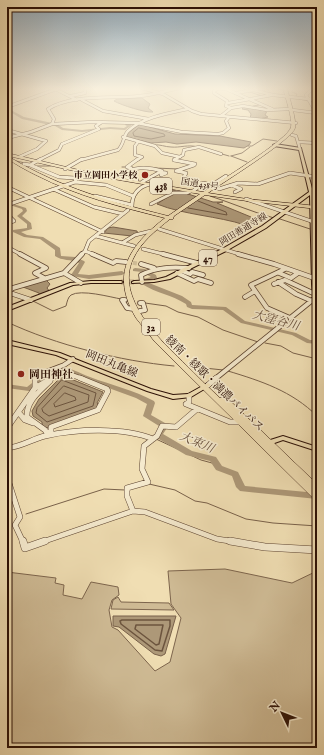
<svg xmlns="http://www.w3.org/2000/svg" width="324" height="755" viewBox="0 0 324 755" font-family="'IM FELL English','Noto Serif JP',serif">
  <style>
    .green { fill: #cfbb95; stroke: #7d654d }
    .water { fill: #ad9878; stroke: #79614a }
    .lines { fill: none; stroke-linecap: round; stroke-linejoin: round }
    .shore-far1 { stroke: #6c543e; stroke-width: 1 }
    .shore { stroke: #6c543e; stroke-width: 1.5 }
    .stream { stroke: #79614a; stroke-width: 1 }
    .river { fill: #ad9878; fill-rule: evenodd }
    .minor-tunnel { stroke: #d2bf99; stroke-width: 4; stroke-dasharray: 4 2; stroke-linecap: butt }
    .major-tunnel { stroke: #d2bf99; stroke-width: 5.5; stroke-dasharray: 5.5 2.5; stroke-linecap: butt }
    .minor-far4-casing { stroke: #5c4330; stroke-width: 3.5 }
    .minor-far3-casing { stroke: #5c4330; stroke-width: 4 }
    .minor-far2-casing { stroke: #5c4330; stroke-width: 5.5 }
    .minor-far1-casing { stroke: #5c4330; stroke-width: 6 }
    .minor-casing { stroke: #5c4330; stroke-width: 8 }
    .major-casing { stroke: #2b0f05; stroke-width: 2 }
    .highway-casing { stroke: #2b0f05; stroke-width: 1 }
    .minor-far4 { stroke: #f5eace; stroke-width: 2.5 }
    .minor-far3 { stroke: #f5eace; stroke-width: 3 }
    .minor-far2 { stroke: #f5eace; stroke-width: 4 }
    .minor-far1 { stroke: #f5eace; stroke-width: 5 }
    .minor { stroke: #f5eace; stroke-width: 7 }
    .major { fill: #f0deb3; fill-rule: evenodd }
    .highway { fill: #f0deb3; fill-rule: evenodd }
    .poi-dot { fill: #8f2418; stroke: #f5eace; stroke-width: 1.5 }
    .labels { text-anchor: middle; stroke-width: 3; stroke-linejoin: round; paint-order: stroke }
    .far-poi-label { font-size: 9px; font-weight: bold; fill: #2b0f05; stroke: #f5eace; text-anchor: end }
    .far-street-label { font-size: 9px; fill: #2b0f05; stroke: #f5eace }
    .shield { fill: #f5eace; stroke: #685141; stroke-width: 1 }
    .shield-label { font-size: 10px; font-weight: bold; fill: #2b0f05 }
    .street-label { font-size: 11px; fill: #2b0f05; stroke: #f5eace }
    .poi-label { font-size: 11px; font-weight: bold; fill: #2b0f05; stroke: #f5eace; text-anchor: start }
    .water-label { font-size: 12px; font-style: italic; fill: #664d39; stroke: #f5eace }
  </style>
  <rect width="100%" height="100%" fill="#f0deb3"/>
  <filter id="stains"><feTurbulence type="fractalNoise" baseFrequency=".005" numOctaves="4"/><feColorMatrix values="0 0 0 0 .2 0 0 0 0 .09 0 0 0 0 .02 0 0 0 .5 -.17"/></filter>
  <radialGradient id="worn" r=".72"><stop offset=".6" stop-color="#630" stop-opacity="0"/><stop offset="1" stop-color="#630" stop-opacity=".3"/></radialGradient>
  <path class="green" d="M 225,569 L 292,583 L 317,571 L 317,748 L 7,748 L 7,572 L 56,578 L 55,583 L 64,585 L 63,595 L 82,599 L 91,582 L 118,587 L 119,595 L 112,600 L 109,610 L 112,627 L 118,630 L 155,671 L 170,662 L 181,618 L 171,604 L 168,571 Z
    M 118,597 L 121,602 L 169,603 L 174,610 L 111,609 L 113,600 Z"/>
  <path class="water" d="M 142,98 L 150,104 L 148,108 L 153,112 C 146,113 121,105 114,101 L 117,99 Z
    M 244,107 L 267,111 L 265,115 L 268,117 L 259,119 L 250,119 L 251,114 L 248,110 L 242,109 Z
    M 139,124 L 175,134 L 220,136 L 251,142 L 249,145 L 244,148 L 196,142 L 177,144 L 166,142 L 151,143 L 126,137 L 128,133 Z
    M 172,194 L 188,194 L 213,202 L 223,202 L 217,203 L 251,217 L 252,219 L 245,225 C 218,216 184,215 157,204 Z
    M 113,227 L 137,231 L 138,234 L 132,236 L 104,233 L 108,228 Z
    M 45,279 L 50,284 L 47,288 L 50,292 L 40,296 L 39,293 L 23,287 Z
    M 61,377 L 66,377 L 103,392 L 97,403 L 98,404 L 96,409 L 46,428 L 42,426 L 42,422 L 33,416 L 32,411 L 39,399 Z
    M 113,616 L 176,616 L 165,654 L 161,656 L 154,654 L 119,627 L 113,626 Z"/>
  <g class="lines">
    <path class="shore-far1" d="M 139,128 L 164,134 L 165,136 L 151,139 L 134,136 L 133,133 Z
      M 188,208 L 227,215 L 226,212 L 198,201
      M 62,380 L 96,393 L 93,406 L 47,422 L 36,413 L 37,408 Z
      M 64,386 L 89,395 L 88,402 L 49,416 L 43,412 L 42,409 Z
      M 65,393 L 75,397 L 76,400 L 55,407 L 54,404 Z"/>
    <path class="shore" d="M 122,620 L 170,620 L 170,626 L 162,651 L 155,650 L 121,624 L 120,621 Z
      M 136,625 L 163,625 L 159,644 L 156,645 L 135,629 Z"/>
    <path class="stream" d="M 274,88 L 282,90
      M 250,92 L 262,96
      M 292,92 L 297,94 L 296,96
      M 299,99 L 309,101
      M 312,102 L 317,103
      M 253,106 L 259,105
      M 154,145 C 160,144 165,147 171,147 C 180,148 188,144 198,147
      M 248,146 L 252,146 L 263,139 L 277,141
      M 222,154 L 229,156
      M 231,156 L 242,153 L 250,147
      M 231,156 L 247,162
      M 16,161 L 25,163
      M 37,166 L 51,166
      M 122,167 L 125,167
      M 154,168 L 179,169
      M 156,186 L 176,191
      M 210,196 C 232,203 252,212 274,218
      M 277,218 L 310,229
      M 33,301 L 53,311 L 66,306 C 67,302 68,297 71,295 C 81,289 110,297 121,299
      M 145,303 L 166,306 L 178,312 L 198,317 L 223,330 L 258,342
      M 7,322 C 56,345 120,361 174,366
      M 265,343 L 281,346 L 293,353 L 317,359
      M 195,367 L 223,370
      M 228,371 C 261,381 292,391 317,416
      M 156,439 L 201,460 L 212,463 L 217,468 L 222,469
      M 149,484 L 175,490 L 195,501 L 207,503 L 246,519 L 273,523 L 317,526
      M 26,514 L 104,489 L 125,490"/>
    <path class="river" d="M 7,108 L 24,117 L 57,124 L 63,128 L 82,130 L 110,127 L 124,128 L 127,126 L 125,125 L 126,123 L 137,122 L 139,123 L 132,125 L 125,130 L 110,129 L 82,132 L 62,130 L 55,126 L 22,119 L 7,110 Z
      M 7,202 L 26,208 L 27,211 L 22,216 L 31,223 L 32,229 L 21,232 L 27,235 L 43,237 L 60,248 L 61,256 L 75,257 L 84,261 L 85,262 L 78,274 L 89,275 L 122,271 L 125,273 L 122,275 L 89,279 L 72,276 L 71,275 L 79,263 C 71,259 62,261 55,256 L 55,250 L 40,239 L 24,237 L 13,232 L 13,230 L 27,228 L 27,224 L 17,216 L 23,211 L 22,209 L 7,204 Z
      M 135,268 L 145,269 L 156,275 L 157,278 L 148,281 L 144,281 L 144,279 L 151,277 L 142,272 L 133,271 L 133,269 Z
      M 144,281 L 182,296 L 191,302 L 192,305 L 226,307 L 245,321 L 296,333 L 310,340 L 317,340 L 317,344 L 307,343 L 292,335 L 241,323 L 223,310 L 192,309 L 187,307 L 186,304 C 172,295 156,293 142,284 L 142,282 Z
      M 58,367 C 70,367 79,373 90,377 C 111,385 134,390 154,401 L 155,403 L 151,415 L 165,423 L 167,428 L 163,434 L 192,451 L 216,457 L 222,466 L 238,472 L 245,486 L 317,493 L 317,499 L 240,491 L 236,487 L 232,476 L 216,470 L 210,461 L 186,455 L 157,438 L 155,435 L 159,428 L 159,426 L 143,416 L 147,404 L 136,398 L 84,379 L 65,371 L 59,371 L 45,378 L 32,391 L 29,391 L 7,388 L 7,384 L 27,387 L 41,376 Z"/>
    <path class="minor-tunnel" d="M 127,262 L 141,264
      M 125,300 L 140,303"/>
    <path class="major-tunnel" d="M 121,282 L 134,282"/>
    <defs>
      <path id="minor-far4" d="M 142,88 L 163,94 L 192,111 L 201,114 L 296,123
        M 215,88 L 226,89 L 272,109
        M 219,88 L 214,91 L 214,93 L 227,101 L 226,106 L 231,108
        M 245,88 L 273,95 L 317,100
        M 313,88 L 306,95 L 317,114
        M 313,88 L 317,94
        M 55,89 L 77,100
        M 235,93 L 268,88
        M 71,96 L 85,93 L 85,88
        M 82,100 L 103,111 L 149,119
        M 228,103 L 272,95
        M 7,107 L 59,88
        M 293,110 L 316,113
        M 221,116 L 231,108 L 243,106 L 267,110 L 290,109
        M 52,124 L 54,119 L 48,109 C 72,94 112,99 139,96 C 153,95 166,91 179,88
        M 7,130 L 46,141 L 37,149 L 19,157
        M 292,135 L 296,136 L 300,149
        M 123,137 L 155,146 L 162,153 L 180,157
        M 7,138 L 31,132 L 52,124 L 93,122 L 137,123 L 182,132 L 218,134 L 223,133 L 229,128 L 226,121 L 229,117
        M 298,142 L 317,143
        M 39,160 L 59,150 L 62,144 L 99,129 L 96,126 L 102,122
        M 81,160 L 118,150 C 124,145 123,136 128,131 C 143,117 169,113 188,109
        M 137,160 L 142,157 L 135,155 L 135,146 L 138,142
        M 176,160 L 174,160 L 183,155 L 184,150 L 199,147 L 221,154"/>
      <path id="minor-far3" d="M 175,159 L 174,160 L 195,164
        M 24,164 L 30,165
        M 30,165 L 41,159
        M 30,165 L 59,177 L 75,178 L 76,182
        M 194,165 L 176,171 L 186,173 L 184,177 L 201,184
        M 131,168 L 127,167 L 138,159
        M 65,169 L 82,159
        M 87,173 L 117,175 L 137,180 L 136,181
        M 119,175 C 134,167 145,166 162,171
        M 142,182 L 160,172 L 166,173 L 161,175
        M 231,185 L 241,189 L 235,192
        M 7,187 L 103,232
        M 53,189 L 94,207 L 123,214
        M 219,189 L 238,183 L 258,184 L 290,173 L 317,177
        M 193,191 L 203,183 L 212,185 L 226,176
        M 311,192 L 317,188
        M 95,196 L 132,205
        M 246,199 L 317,223
        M 151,204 L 173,193 L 187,193 L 191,191
        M 7,205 L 75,182 L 106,185 L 133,196
        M 132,206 C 132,194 138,187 150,184
        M 7,214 L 14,221 L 7,223
        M 159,229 L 242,255
        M 96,236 L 134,246
        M 122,243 L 135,235 L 151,231
        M 7,247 L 22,255
        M 143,249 L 167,255
        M 85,251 L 95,255
        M 81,255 L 85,251 L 89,241 L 128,210"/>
      <path id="minor-far2" d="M 20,254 L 46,268 L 35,273 L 44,278
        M 92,254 L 113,263 L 116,261 L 126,262
        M 163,254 L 197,263
        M 238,254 L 274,264 L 314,278
        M 141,264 L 154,268
        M 285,269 L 251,285 L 267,308 L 290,318
        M 182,271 L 190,274 L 192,272 L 203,275
        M 64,273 L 81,283
        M 177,273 L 194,281 L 198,279 L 211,283
        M 279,273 L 291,278 L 298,273
        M 142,282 L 141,275 C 157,267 171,267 189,268
        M 278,282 L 296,294 L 312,301
        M 274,284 L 285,280 L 315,294
        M 7,292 L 31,300
        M 8,292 L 13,288 L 64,273 L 82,254
        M 245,297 L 255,291
        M 125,300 L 122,300 L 127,308 L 134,309
        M 140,303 L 143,303 L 145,310 L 140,311
        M 317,351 L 317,354
        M 35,379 L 35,376 L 64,365 L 73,359
        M 50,379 L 63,372 L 83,379
        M 215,379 L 315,298"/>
      <path id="minor-far1" d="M 208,385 L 216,378
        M 35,388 L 52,378
        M 189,396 L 189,402 L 186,404 L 230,422 L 238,422
        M 19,413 L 25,420 L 33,423
        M 7,428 L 35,388 L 35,378
        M 47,433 L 51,432 L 51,427 L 98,410 L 108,391 L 107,389 L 80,378
        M 48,434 L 45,430 L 27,417 C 26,401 40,391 50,381
        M 7,448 C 21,447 32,439 45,436 C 76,429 124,427 153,439
        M 7,477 L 20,517 L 15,525 L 23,542
        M 133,511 L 127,496 L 127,488 L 148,482 L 142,469 L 144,446 L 157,436 L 162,426 L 176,427 L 197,409
        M 42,542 L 133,511 L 145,512 L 217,539 L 236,542"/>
      <path id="minor" d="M 23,541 L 25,548 L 45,541
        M 230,541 L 265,547 L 317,550"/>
      <path id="major" d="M 275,144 L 301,148 L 313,192 L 314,196 L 317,306 L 314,304 L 312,284 L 310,195 L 266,228 L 226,251 L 170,279 L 154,282 L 132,283 L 132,282 L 134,281 L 154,280 L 166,277 L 222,249 L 262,226 L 309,192 L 299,150 L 274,146 L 273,145 Z
        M 91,281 L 121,281 L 123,282 L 121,283 L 91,283 L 73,285 L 7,311 L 7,307 L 70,283 Z
        M 7,340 L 60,353 L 151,389 L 173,395 L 188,394 L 206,384 L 208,383 L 211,385 L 191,397 L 173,399 L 147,391 L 56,355 L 7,344 Z
        M 283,436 L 317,447 L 317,451 L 283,440 L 266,446 L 264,446 L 263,444 L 264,442 Z"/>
      <path id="highway" d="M 283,88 L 287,88 C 289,96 297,121 295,128 C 292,140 222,183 208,193 L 247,199 L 308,205 L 317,207 L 317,209 L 247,201 L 205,195 L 174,216 L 173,219 L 170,219 C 155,231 141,242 133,259 C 115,298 160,340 185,364 C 197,376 208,387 220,398 L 223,397 L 226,397 L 317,484 L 317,500 L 314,499 L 155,342 C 149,334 142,326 136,318 C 110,274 129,246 165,218 C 121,207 77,196 36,175 C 26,170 16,165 7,158 L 9,156 L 7,155 L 7,153 L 96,174 L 203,192 C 217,183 289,139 291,127 C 293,119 285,97 283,88 ZM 13,157 L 96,176 L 200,194 L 168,216 C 112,202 61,188 11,158 Z"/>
    </defs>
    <use href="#minor-far4" class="minor-far4-casing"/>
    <use href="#minor-far3" class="minor-far3-casing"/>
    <use href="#minor-far2" class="minor-far2-casing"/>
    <use href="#minor-far1" class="minor-far1-casing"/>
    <use href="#minor" class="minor-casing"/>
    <use href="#major" class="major-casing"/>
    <use href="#highway" class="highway-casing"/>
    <use href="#minor-far4" class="minor-far4"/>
    <use href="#minor-far3" class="minor-far3"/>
    <use href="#minor-far2" class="minor-far2"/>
    <use href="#minor-far1" class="minor-far1"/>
    <use href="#minor" class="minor"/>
    <use href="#major" class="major"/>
    <use href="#highway" class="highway"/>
  </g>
  <linearGradient id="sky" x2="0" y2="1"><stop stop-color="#90a9bb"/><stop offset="0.46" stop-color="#f8f0dd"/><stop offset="1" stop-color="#f8f0dd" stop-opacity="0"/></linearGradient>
  <rect width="324" height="193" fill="url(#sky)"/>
  <g class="poi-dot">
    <circle cx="145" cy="175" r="4"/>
    <circle cx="21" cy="374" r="4"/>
  </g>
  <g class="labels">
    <g class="far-poi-label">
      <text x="137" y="178">市立岡田小学校</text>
    </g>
    <g class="far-street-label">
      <text transform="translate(200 184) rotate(9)" y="3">国道438号</text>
      <text transform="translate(243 229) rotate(-31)" y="3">岡田善通寺線</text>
    </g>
    <g class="shield">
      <rect x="150" y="178" width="22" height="16" rx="3"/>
      <rect x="199" y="250" width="18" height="16" rx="3"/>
      <rect x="142" y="319" width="18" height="16" rx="3"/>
    </g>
    <g class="shield-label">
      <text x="161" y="190">438</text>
      <text x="208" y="262">47</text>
      <text x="151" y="331">32</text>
    </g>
    <g class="street-label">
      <text transform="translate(112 363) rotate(22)" y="4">岡田丸亀線</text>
      <text transform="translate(215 383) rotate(44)" y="4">綾南・綾歌・満濃バイパス</text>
    </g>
    <g class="poi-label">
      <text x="29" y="378">岡田神社</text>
    </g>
    <g class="water-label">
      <text transform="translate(276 320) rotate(15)" y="4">大窪谷川</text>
      <text transform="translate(197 442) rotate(23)" y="4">大束川</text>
    </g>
  </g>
  <rect width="324" height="755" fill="none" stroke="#f0deb3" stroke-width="24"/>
  <rect x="8" y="8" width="308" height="739" fill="none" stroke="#2b0f05" stroke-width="2"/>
  <rect x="12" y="12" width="300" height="731" fill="none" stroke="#2b0f05"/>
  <g transform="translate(282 713) rotate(313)" stroke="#f5eace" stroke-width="3" paint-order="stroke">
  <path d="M0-3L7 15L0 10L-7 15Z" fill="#2b0f05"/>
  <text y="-6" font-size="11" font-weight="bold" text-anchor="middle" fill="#2b0f05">N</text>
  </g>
  <rect width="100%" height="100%" filter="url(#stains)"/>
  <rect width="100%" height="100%" fill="url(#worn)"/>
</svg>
